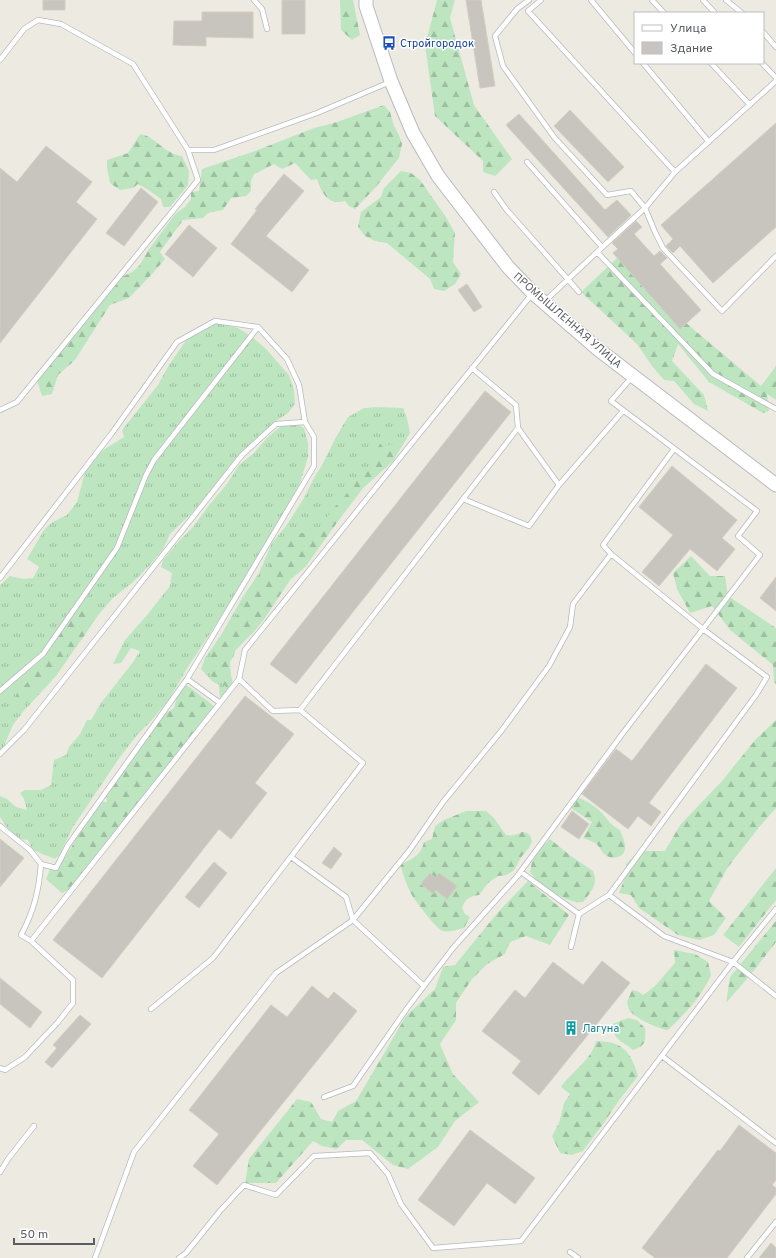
<svg xmlns="http://www.w3.org/2000/svg" width="776" height="1258" viewBox="0 0 776 1258" font-family="Overpass,sans-serif">
  <style>
    .grass { fill: url(#grass-tufts) }
    .forest { fill: url(#forest-firs) }
    .building { fill: #c8c5bf; stroke: #d2cdc0 }
    .lines { fill: none; stroke-linecap: round; stroke-linejoin: round }
    .lane-casing { stroke: #b7b9be; stroke-width: 6 }
    .secondary-casing { stroke: #b7bac0; stroke-width: 15 }
    .lane { stroke: #fff; stroke-width: 4.5 }
    .secondary { stroke: #fff; stroke-width: 13 }
    .labels { text-anchor: middle; stroke-width: 3; stroke-linejoin: round; paint-order: stroke }
    .transit-label { font-size: 11px; fill: #164399; stroke: #fff; text-anchor: start }
    .street-label { font-size: 11px; fill: #5a5d63; stroke: #fff }
    .culture-label { font-size: 11px; fill: #0d838f; stroke: #fff; text-anchor: start }
  </style>
  <defs>
    <pattern id="grass-tufts" width="24" height="20" patternUnits="userSpaceOnUse"><rect width="24" height="20" fill="#bde6c0"/><path d="M3 7l-1-3M5 7V3M7 7l1-3M15 17l-1-3M17 17v-4M19 17l1-3" fill="none" stroke="#9dbea0"/></pattern>
    <pattern id="forest-firs" width="22" height="20" patternUnits="userSpaceOnUse"><rect width="22" height="20" fill="#bde6c0"/><path d="M5 1l3.5 6h-7zM16 11l3.5 6h-7z" fill="#9dbea0"/></pattern>
  </defs>
  <rect width="100%" height="100%" fill="#edebe1"/>
  <path class="grass" d="M 213,323 L 226,325 L 238,328 L 251,336 L 266,349 L 289,375 L 294,390 L 295,404 L 288,413 L 276,421 L 257,437 L 232,465 L 191,514 L 170,534 L 163,549 L 150,565 L 132,583 L 114,597 L 99,614 L 56,676 L 22,713 L 13,725 L 0,755 L 0,585 L 10,576 L 24,579 L 33,578 L 39,567 L 27,559 L 44,530 L 51,523 L 67,515 L 77,502 L 85,472 L 100,452 L 124,437 L 122,430 L 158,385 L 169,365 L 187,339 L 199,327 Z
    M 379,407 L 403,408 L 407,418 L 410,433 L 393,461 L 363,488 L 318,548 L 306,566 L 290,580 L 265,618 L 252,634 L 237,646 L 233,658 L 227,664 L 233,684 L 220,700 L 219,685 L 212,681 L 201,669 L 205,658 L 221,635 L 242,598 L 259,573 L 272,543 L 286,526 L 304,498 L 315,476 L 322,465 L 336,437 L 348,417 L 364,408 Z
    M 294,422 L 304,428 L 308,443 L 308,457 L 300,483 L 274,530 L 242,585 L 186,670 L 170,698 L 152,720 L 137,735 L 120,757 L 73,827 L 59,855 L 55,859 L 33,850 L 28,840 L 19,839 L 10,832 L 0,817 L 0,796 L 7,799 L 16,807 L 27,810 L 24,799 L 20,793 L 25,790 L 41,790 L 51,785 L 54,760 L 66,755 L 69,747 L 80,734 L 87,720 L 91,720 L 101,703 L 133,662 L 140,651 L 131,648 L 121,663 L 113,664 L 125,640 L 147,615 L 170,586 L 172,573 L 161,567 L 163,560 L 180,540 L 193,527 L 210,504 L 227,484 L 239,465 L 254,453 L 267,438 L 281,426 Z"/>
  <path class="forest" d="M 340,0 L 353,0 L 360,35 L 352,40 L 341,30 Z
    M 437,0 L 455,0 L 450,18 L 474,105 L 512,159 L 495,176 L 483,172 L 483,161 L 435,116 L 425,45 Z
    M 384,105 L 390,112 L 394,126 L 399,135 L 402,144 L 399,158 L 375,188 L 355,209 L 349,206 L 345,201 C 328,206 322,193 317,179 L 311,180 L 295,163 L 282,169 L 274,164 L 254,174 L 251,181 L 251,191 L 246,196 L 231,198 L 223,210 L 208,213 L 203,218 L 183,220 L 160,252 L 165,259 L 153,273 L 129,298 L 110,305 L 75,360 L 58,375 L 52,394 L 42,396 L 35,374 L 56,354 L 103,299 L 107,288 L 118,279 L 132,272 L 139,266 L 149,249 L 176,213 L 185,207 L 191,199 L 191,192 L 199,191 L 202,169 L 255,151 L 314,128 L 337,122 Z
    M 140,134 C 154,135 164,154 182,156 L 189,171 L 188,185 L 170,207 L 163,207 L 161,199 L 147,189 L 138,184 L 133,188 L 120,190 L 110,183 L 107,168 L 107,160 L 128,153 Z
    M 401,171 L 411,173 L 420,180 L 446,217 L 455,233 L 453,262 L 461,274 L 455,284 L 444,291 L 434,289 L 430,279 L 387,243 L 375,241 L 365,236 L 358,227 L 361,212 L 381,197 L 384,188 Z
    M 617,258 L 680,328 L 686,323 L 761,386 L 776,366 L 776,400 L 767,394 L 769,411 L 763,413 L 709,382 L 678,344 L 672,361 L 704,395 L 708,411 L 694,404 L 674,381 L 664,380 L 652,366 L 637,344 L 581,292 Z
    M 380,444 L 394,445 L 395,453 L 393,461 L 363,488 L 348,507 L 306,566 L 290,580 L 258,627 L 235,651 L 230,662 L 231,675 L 233,684 L 228,688 L 212,676 L 206,667 L 213,649 L 228,633 L 247,596 L 269,568 L 276,541 L 290,532 L 315,534 L 332,510 L 344,497 L 363,472 L 373,464 L 374,454 Z
    M 691,556 L 710,576 L 725,576 L 728,596 L 776,628 L 776,684 L 774,682 L 773,665 L 730,630 L 712,606 L 690,613 L 677,589 L 673,573 Z
    M 83,610 L 96,610 C 95,621 84,638 76,646 C 70,653 54,665 54,675 L 38,687 L 29,701 L 19,710 L 16,696 L 30,679 L 31,666 L 40,654 L 45,644 L 55,641 L 58,627 L 62,626 L 75,611 Z
    M 186,685 C 196,691 204,699 214,706 L 209,716 L 84,871 L 68,890 L 62,893 L 46,879 L 51,867 L 62,861 L 71,848 L 83,825 L 98,802 L 107,802 L 105,790 L 163,715 L 174,708 L 177,696 Z
    M 776,720 L 776,808 L 760,826 L 728,867 L 709,901 L 726,918 L 714,935 L 699,940 L 678,935 L 639,908 L 631,895 L 619,893 L 626,875 L 626,864 L 639,851 L 665,851 L 680,825 L 722,781 L 756,739 Z
    M 579,798 C 587,801 595,806 601,812 C 609,820 609,824 620,830 C 622,835 626,843 625,849 C 624,857 614,860 607,856 C 603,854 602,851 599,847 C 596,842 588,840 583,838 L 592,822 L 571,808 L 573,800 Z
    M 466,811 L 486,811 L 494,818 L 506,835 C 509,835 511,836 514,835 C 522,834 521,829 530,835 L 532,841 L 529,848 L 522,856 L 514,870 L 507,875 L 498,876 L 488,883 L 479,895 C 470,896 465,899 462,908 L 465,914 L 470,917 L 464,928 C 459,929 449,933 443,931 C 436,929 418,904 413,897 C 407,887 404,876 400,865 C 413,858 420,857 424,842 L 432,839 L 435,826 L 444,820 Z
    M 550,839 L 571,856 L 593,871 C 599,884 590,893 583,902 C 572,905 546,889 538,881 C 535,879 533,875 530,872 L 532,862 L 536,854 L 535,848 L 538,844 L 543,843 L 545,844 Z
    M 776,868 L 776,900 L 739,947 L 723,935 Z
    M 528,881 L 569,915 L 550,945 L 526,936 L 510,942 L 505,954 L 487,964 L 472,979 L 456,1003 L 456,1020 L 440,1044 L 453,1074 L 479,1102 L 455,1121 L 438,1147 L 408,1169 L 393,1165 L 362,1140 L 346,1140 L 337,1149 L 322,1146 L 313,1141 L 276,1183 L 245,1183 L 249,1159 L 297,1099 L 311,1102 L 321,1119 L 332,1122 L 338,1111 L 356,1101 L 406,1016 L 435,989 L 443,967 L 455,965 L 499,911 Z
    M 776,921 L 776,942 L 752,973 L 726,1003 L 730,977 Z
    M 674,950 L 695,954 L 708,962 L 711,975 C 702,996 685,1014 668,1030 C 658,1029 637,1019 630,1011 C 628,1009 628,1005 627,1002 L 632,990 L 637,991 L 643,995 L 655,986 L 675,963 Z
    M 628,1018 L 637,1020 L 645,1028 C 646,1040 646,1046 633,1050 C 622,1040 614,1042 612,1024 Z
    M 596,1041 C 623,1041 631,1052 638,1076 L 620,1099 L 603,1124 L 583,1151 L 572,1155 L 560,1153 L 552,1136 L 559,1123 L 564,1103 L 570,1094 L 561,1087 C 572,1071 591,1061 596,1041 Z"/>
  <path class="building" d="M 43,0 L 65,0 L 65,10 L 43,10 Z
    M 282,0 L 305,0 L 305,34 L 282,34 Z
    M 466,0 L 481,0 L 495,86 L 480,88 Z
    M 202,12 L 253,12 L 253,38 L 206,37 L 206,46 L 173,45 L 174,21 L 202,21 Z
    M 570,110 L 624,167 L 608,182 L 554,126 Z
    M 519,114 L 605,210 L 617,200 L 631,215 L 608,237 L 506,125 Z
    M 776,123 L 776,227 L 713,283 L 680,246 L 673,253 L 666,246 L 673,239 L 661,225 Z
    M 46,146 L 92,182 L 76,202 L 97,219 L 0,343 L 0,168 L 17,182 Z
    M 284,174 L 304,191 L 266,236 L 309,270 L 292,292 L 231,244 L 257,210 L 255,209 Z
    M 141,188 L 158,202 L 124,246 L 106,233 Z
    M 636,221 L 642,227 L 634,234 L 654,256 L 660,251 L 667,258 L 660,264 L 701,310 L 680,329 L 613,253 L 618,249 L 612,243 Z
    M 189,225 L 217,248 L 193,277 L 165,254 Z
    M 467,284 L 482,307 L 474,312 L 458,290 Z
    M 485,391 L 511,412 L 296,684 L 270,664 Z
    M 672,466 L 737,520 L 722,538 L 735,549 L 717,571 L 690,549 L 659,586 L 642,572 L 673,535 L 639,507 Z
    M 776,577 L 776,611 L 760,598 Z
    M 706,664 L 737,688 L 649,803 L 661,812 L 651,826 L 638,816 L 628,829 L 582,794 L 616,749 L 632,761 Z
    M 245,696 L 294,734 L 255,783 L 267,793 L 231,839 L 219,829 L 102,978 L 53,940 Z
    M 572,811 L 589,824 L 579,839 L 561,827 Z
    M 0,839 L 24,858 L 0,887 Z
    M 334,847 L 342,854 L 331,869 L 322,863 Z
    M 214,862 L 227,873 L 199,908 L 185,897 Z
    M 430,873 L 435,878 L 439,873 L 457,886 L 447,899 L 436,890 L 433,894 L 421,884 Z
    M 602,961 L 630,983 L 539,1095 L 512,1073 L 521,1061 L 482,1031 L 515,990 L 525,998 L 553,962 L 583,985 Z
    M 0,978 L 42,1012 L 30,1028 L 0,1004 Z
    M 312,986 L 328,999 L 334,992 L 357,1011 L 217,1185 L 193,1166 L 219,1134 L 189,1110 L 271,1005 L 287,1017 Z
    M 80,1015 L 91,1024 L 52,1068 L 45,1062 L 57,1048 L 53,1045 Z
    M 739,1125 L 776,1153 L 776,1180 L 772,1185 L 776,1188 L 776,1194 L 727,1258 L 655,1258 L 642,1248 L 718,1150 L 720,1151 Z
    M 470,1130 L 535,1178 L 515,1204 L 487,1183 L 454,1226 L 418,1200 Z
    M 771,1243 L 776,1248 L 776,1258 L 759,1258 Z"/>
  <g class="lines">
    <defs>
      <path id="lane" d="M 254,0 L 262,9 L 267,29
        M 529,0 L 517,9 L 495,36 L 503,66 L 554,137 L 607,195 L 631,191 L 645,208 L 597,252
        M 541,0 L 528,11 L 675,172
        M 591,0 L 635,53
        M 652,0 L 664,13
        M 703,0 L 715,13
        M 726,0 L 742,13
        M 763,32 L 776,47
        M 0,60 L 24,29 L 38,20 L 61,24 L 133,64 L 188,150 L 214,150 L 317,113 L 390,82
        M 643,63 L 709,142
        M 711,63 L 750,105
        M 762,63 L 776,78
        M 776,81 L 675,172 L 645,208 L 655,232 L 663,248 L 722,311 L 776,256
        M 527,162 L 602,247
        M 494,192 L 506,209 L 579,292
        M 545,301 L 597,252 L 713,374 L 776,409
        M 472,368 L 516,405 L 518,428 L 559,485
        M 0,410 L 17,402 L 198,180 L 188,150
        M 463,499 L 529,526 L 559,485 L 623,411
        M 0,578 L 112,433 L 177,342 L 215,321 L 258,327 L 287,359 L 299,385 L 305,422
        M 0,691 L 43,654 L 117,548 L 146,475 L 154,460 L 258,327
        M 300,710 L 518,428
        M 0,754 L 24,730 L 242,455 L 276,424 L 305,422 L 314,437 L 314,466 L 187,679 L 220,703
        M 0,826 L 30,850 L 41,864 C 39,890 34,911 21,935 L 31,941 L 73,980 L 73,1003 L 58,1022 L 25,1057 L 5,1070 L 0,1068
        M 41,864 L 56,868 L 68,845 L 187,679
        M 518,875 L 623,733 L 760,555 L 738,536 L 757,511 L 611,401 L 632,377
        M 609,895 L 756,695 L 767,677 L 703,629 L 611,554 L 603,545 L 674,449
        M 31,941 L 239,679
        M 571,947 L 579,914 L 609,895 L 664,936 L 733,962 L 776,996
        M 424,986 L 353,920 L 409,851 L 443,802 L 502,730 L 549,666 L 570,627 L 573,604 L 611,554
        M 151,1009 L 213,958 L 363,763 L 300,710 L 273,711 L 239,679 L 245,650 L 532,294
        M 662,1056 L 776,1143
        M 324,1097 L 353,1086 L 408,1007 L 453,948 L 521,872 L 579,914
        M 0,1172 L 8,1159 L 34,1126
        M 570,1252 L 578,1258
        M 95,1258 L 134,1152 L 276,973 L 353,920 L 346,897 L 291,857
        M 179,1258 L 186,1253 L 220,1211 L 244,1185 L 276,1195 L 314,1156 L 370,1153 L 388,1174 L 401,1204 L 433,1248 L 521,1241 L 733,962 L 776,909
        M 747,1258 L 776,1222"/>
      <path id="secondary" d="M 366,0 L 366,6 L 391,81 L 413,133 L 438,176 L 508,267 L 533,293 L 599,350 L 776,485"/>
    </defs>
    <use href="#lane" class="lane-casing"/>
    <use href="#secondary" class="secondary-casing"/>
    <use href="#lane" class="lane"/>
    <use href="#secondary" class="secondary"/>
  </g>
  <defs>
    <symbol id="bus-bare" viewBox="-9 -9 18 18"><path d="M-5-6H5V4H4V6H2V4H-2V6H-4V4H-5ZM-3.5-4V0h7V-4ZM-3.5 1.2v1.5H-2V1.2ZM2 1.2v1.5H3.5V1.2Z" fill="#1a4fb4" stroke="#fff" stroke-width="2.5" paint-order="stroke"/></symbol>
    <symbol id="building-bare" viewBox="-9 -9 18 18"><path d="M-4-6H4V6H1V3H-1V6H-4ZM-2.5-4.3h1.7v1.8h-1.7ZM.8-4.3h1.7v1.8H.8ZM-2.5-1h1.7V.8h-1.7ZM.8-1h1.7V.8H.8Z" fill="#0f9aa8" stroke="#fff" stroke-width="2.5" paint-order="stroke"/></symbol>
  </defs>
  <g fill-rule="evenodd">
    <use href="#bus-bare" x="379" y="33" width="20" height="20"/>
    <use href="#building-bare" x="561" y="1018" width="20" height="20"/>
  </g>
  <g class="labels">
    <g class="transit-label">
      <text x="400" y="47">Стройгородок</text>
    </g>
    <g class="street-label">
      <text transform="translate(568 320) rotate(41)" y="4">ПРОМЫШЛЕННАЯ УЛИЦА</text>
    </g>
    <g class="culture-label">
      <text x="582" y="1032">Лагуна</text>
    </g>
  </g>
  <rect x="634" y="12" width="130" height="52" fill="#ffffff" stroke="#bdbec1"/>
  <rect x="642" y="25" width="20" height="6" fill="#ffffff" stroke="#bdbec1"/>
  <text x="670" y="32" font-size="12" fill="#5a5d63">Улица</text>
  <rect x="642" y="42" width="20" height="12" fill="#c8c5bf" stroke="#bdbec1"/>
  <text x="670" y="52" font-size="12" fill="#5a5d63">Здание</text>
  <path d="M14 1238v6h80v-6" fill="none" stroke="#5a5d63" stroke-width="2"/>
  <text x="20" y="1238" font-size="12" fill="#5a5d63" stroke="#ffffff" stroke-width="3" paint-order="stroke">50 m</text>
</svg>
